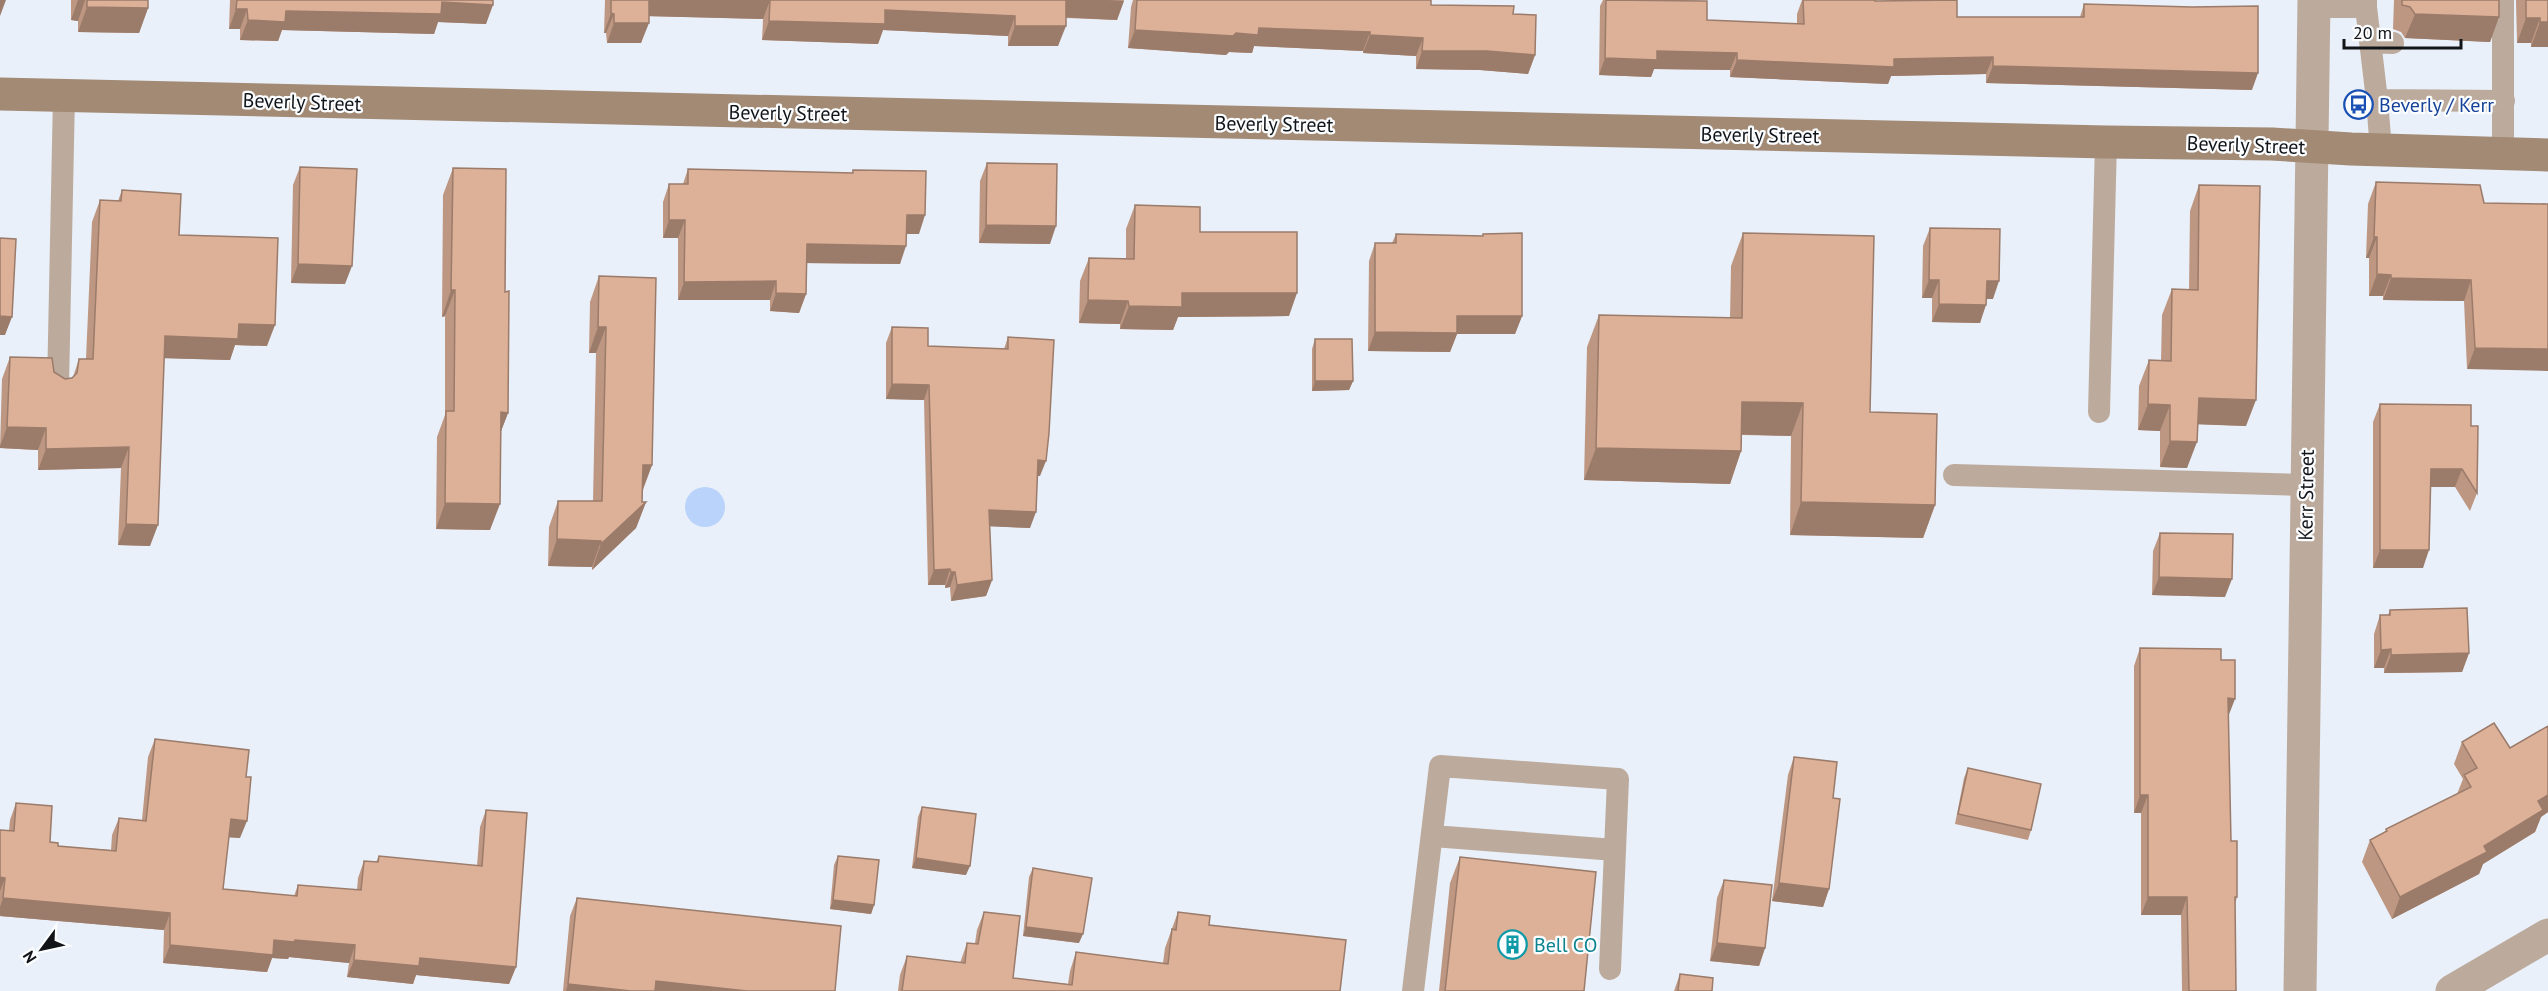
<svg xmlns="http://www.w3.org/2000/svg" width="2548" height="991" viewBox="0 0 2548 991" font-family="'PT Sans',sans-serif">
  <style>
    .water { fill: #b9d3fb }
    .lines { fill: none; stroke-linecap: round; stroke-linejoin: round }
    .lane { stroke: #bcab9d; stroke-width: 22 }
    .street { stroke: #bcab9d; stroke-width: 33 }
    .secondary { stroke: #a28a75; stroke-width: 33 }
    .wall { fill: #be9783 }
    .shaded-wall { fill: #9b7b6a }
    .building { fill: #ddb098; stroke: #9b7b6a; stroke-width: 1.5 }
    .labels { text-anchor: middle; stroke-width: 4.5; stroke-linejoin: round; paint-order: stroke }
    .street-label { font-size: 20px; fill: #121518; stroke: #fbfdff }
    .transit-label { font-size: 20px; fill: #164399; stroke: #fbfdff; text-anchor: start }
    .culture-label { font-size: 20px; fill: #0d838f; stroke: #fbfdff; text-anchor: start }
  </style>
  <rect width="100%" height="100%" fill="#e9f0f9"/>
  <path class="water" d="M685 507a20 20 0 1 1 40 0a20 20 0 1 1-40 0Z"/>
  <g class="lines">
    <path class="lane" d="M 2503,0 L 2503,153
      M 2314,7 L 2366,7 L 2366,0
      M 2366,7 L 2377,100 L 2504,101
      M 2371,42 L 2393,43
      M 2377,100 L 2381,150
      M 58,387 L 64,95
      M 2099,412 L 2106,142
      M 1954,475 L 2305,485
      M 1433,836 L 1615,850
      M 1413,991 L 1440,766 L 1618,779 L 1610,969"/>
    <path class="street" d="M 2300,991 L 2314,0
      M 2452,991 L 2548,935"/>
    <path class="secondary" d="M 0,94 L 2106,142 L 2272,144 L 2351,149 L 2548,155"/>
  </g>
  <path class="wall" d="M 71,0 L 148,0 L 148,8 L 139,33 L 78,32 L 78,21 L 71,20 Z
    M 230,0 L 493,0 L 486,24 L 438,22 L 434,34 L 282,30 L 278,41 L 240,40 L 240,29 L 229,29 Z
    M 605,0 L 1124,0 L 1117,20 L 1066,18 L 1058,46 L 1008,46 L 1008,36 L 883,30 L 878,44 L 762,40 L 763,19 L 649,16 L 641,43 L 607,43 L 606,33 L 604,33 Z
    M 1133,0 L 1431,0 L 1431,5 L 1513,14 L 1535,55 L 1528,74 L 1480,70 L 1416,69 L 1416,56 L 1363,53 L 1363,51 L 1254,46 L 1252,53 L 1229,52 L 1226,55 L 1128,48 L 1131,7 Z
    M 1603,0 L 1658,0 L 1707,20 L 1797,24 L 1797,14 L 1802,0 L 1875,0 L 1875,1 L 1957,17 L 2080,17 L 2084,4 L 2252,90 L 1986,83 L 1986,74 L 1891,76 L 1888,84 L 1730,77 L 1730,70 L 1654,69 L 1651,77 L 1599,75 L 1600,6 Z
    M 2394,0 L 2499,0 L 2499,17 L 2490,42 L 2405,38 L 2401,32 L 2393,29 Z
    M 2516,0 L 2548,0 L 2548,47 L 2531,47 L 2531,43 L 2517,43 Z
    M 987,163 L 1050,244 L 979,243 L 980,181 Z
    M 300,167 L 345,284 L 291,283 L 293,185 Z
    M 453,168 L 505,292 L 508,413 L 501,431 L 490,530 L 436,529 L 437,437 L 445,415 L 445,316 L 442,317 L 443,195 Z
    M 688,169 L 852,173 L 853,170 L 919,234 L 907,234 L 900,264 L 806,263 L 806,294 L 799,313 L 770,311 L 770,300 L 678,300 L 678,238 L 663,238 L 663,202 L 669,184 L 683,184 Z
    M 2376,182 L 2484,203 L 2548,204 L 2467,369 L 2464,301 L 2383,300 L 2383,296 L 2369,296 L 2369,258 L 2366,258 L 2368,204 Z
    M 2199,185 L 2246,426 L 2198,424 L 2187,468 L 2160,467 L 2160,431 L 2138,430 L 2139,386 L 2149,360 L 2161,361 L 2162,315 L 2172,289 L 2189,290 L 2190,211 Z
    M 122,190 L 179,235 L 267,346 L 235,345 L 230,360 L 164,358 L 150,546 L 118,545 L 121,468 L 38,470 L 38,450 L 0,448 L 2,379 L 10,357 L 54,372 L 65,379 L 73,377 L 79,359 L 86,359 L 92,222 L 100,200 L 118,201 Z
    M 1135,205 L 1200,232 L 1289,316 L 1178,317 L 1173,330 L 1120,329 L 1120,324 L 1079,323 L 1080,281 L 1089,258 L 1126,258 L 1126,229 Z
    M 1930,228 L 1993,299 L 1986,299 L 1980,323 L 1932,322 L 1932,298 L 1922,298 L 1923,246 Z
    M 1743,233 L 1935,505 L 1923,538 L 1790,535 L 1791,436 L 1742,435 L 1741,451 L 1730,484 L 1584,480 L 1587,347 L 1599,315 L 1730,318 L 1731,266 Z
    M 1396,234 L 1483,236 L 1483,234 L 1522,316 L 1515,334 L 1457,334 L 1450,352 L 1368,351 L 1369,261 L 1375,243 L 1392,243 Z
    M 599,276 L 652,465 L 643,490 L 642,502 L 646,502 L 636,528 L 592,570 L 592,567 L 548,566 L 549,527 L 558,501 L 593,501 L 596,353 L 589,353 L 590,302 Z
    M 892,327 L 928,346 L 1004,349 L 1008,337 L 1040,476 L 1037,476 L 1030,528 L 989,526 L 992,580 L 986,596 L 951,601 L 950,587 L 945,588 L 945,585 L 928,585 L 924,400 L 886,399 L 886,343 Z
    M 1315,339 L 1353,381 L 1349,390 L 1312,391 L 1312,349 Z
    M 2380,404 L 2471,426 L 2477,493 L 2470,511 L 2455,487 L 2431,487 L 2423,568 L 2373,568 L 2373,422 Z
    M 2160,533 L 2225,597 L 2152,595 L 2153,551 Z
    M 2390,610 L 2469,653 L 2462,672 L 2384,673 L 2384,668 L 2374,668 L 2374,634 L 2380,615 L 2388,615 Z
    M 2140,648 L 2221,660 L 2228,716 L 2231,841 L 2237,897 L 2235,904 L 2236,991 L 2182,991 L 2181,915 L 2141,915 L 2141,813 L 2134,813 L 2134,666 Z
    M 2548,726 L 2548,812 L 2541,817 L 2535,832 L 2483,864 L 2479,874 L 2392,919 L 2362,862 L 2370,840 L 2385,832 L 2386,829 L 2457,794 L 2463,779 L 2454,764 L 2462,742 L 2510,748 Z
    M 155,739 L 240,838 L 229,837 L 223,889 L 294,896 L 298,885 L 357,890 L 358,878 L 364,861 L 376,862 L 379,856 L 477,866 L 480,827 L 486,810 L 516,967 L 509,984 L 416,975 L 413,984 L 347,977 L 349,963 L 289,957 L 288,959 L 272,958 L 267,972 L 163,963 L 164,930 L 0,916 L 0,830 L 9,831 L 10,820 L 16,803 L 50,842 L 58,846 L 111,850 L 112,835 L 119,818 L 142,820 L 148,757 Z
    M 1794,757 L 1833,798 L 1829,889 L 1823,907 L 1772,901 L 1788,775 Z
    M 1968,768 L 2031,830 L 2028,840 L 1955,824 L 1964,778 Z
    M 922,807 L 966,875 L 912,868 L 918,817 Z
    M 838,856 L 874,905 L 871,914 L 830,909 L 834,865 Z
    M 1460,857 L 1584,991 L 1439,991 L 1450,883 Z
    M 1033,868 L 1079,943 L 1023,936 L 1029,877 Z
    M 1724,880 L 1765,948 L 1759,966 L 1710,961 L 1717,898 Z
    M 577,898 L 835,991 L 563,991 L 570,916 Z
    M 984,912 L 1013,978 L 1068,984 L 1070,971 L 1076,952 L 1163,963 L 1165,948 L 1178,912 L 1209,925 L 1340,991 L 898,991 L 900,975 L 907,956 L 960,963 L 967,943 L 975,943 L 977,930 Z
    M 1680,974 L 1712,991 L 1674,991 Z"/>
  <path class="shaded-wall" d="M 0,0 L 6,0 L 0,16 Z
    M 78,0 L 85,0 L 78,21 L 71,20 Z
    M 647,0 L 770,0 L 763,19 L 642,16 Z
    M 1065,0 L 1108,0 L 1124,1 L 1117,20 L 1059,17 Z
    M 442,2 L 493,5 L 486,24 L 438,22 L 434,34 L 282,30 L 278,41 L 240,40 L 248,20 L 286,11 Z
    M 87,7 L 148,8 L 139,33 L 78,32 Z
    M 236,9 L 247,9 L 240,29 L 229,29 Z
    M 885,10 L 1015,16 L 1008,36 L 883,30 L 878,44 L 762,40 L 769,21 Z
    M 611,13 L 614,14 L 606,33 L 604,33 Z
    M 2415,14 L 2499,17 L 2490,42 L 2405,38 Z
    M 2526,18 L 2540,18 L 2531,43 L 2517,43 Z
    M 2540,22 L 2548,22 L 2548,47 L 2531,47 Z
    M 614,23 L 649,23 L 641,43 L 607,43 Z
    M 1015,26 L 1066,26 L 1058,46 L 1008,46 Z
    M 1259,28 L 1370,32 L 1363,51 L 1254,46 L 1252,53 L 1229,52 L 1226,55 L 1128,48 L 1135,30 Z
    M 1370,35 L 1423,38 L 1416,56 L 1363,53 Z
    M 1422,51 L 1487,51 L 1535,55 L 1528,74 L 1480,70 L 1416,69 Z
    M 1657,51 L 1737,53 L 1730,70 L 1654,69 L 1651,77 L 1599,75 L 1605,58 Z
    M 1993,57 L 1986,74 L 1891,76 L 1888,84 L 1730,77 L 1737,60 L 1894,59 Z
    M 1993,66 L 2258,73 L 2252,90 L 1986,83 Z
    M 907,215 L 925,215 L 919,234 L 900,234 Z
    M 669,220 L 685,220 L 678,238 L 663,238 Z
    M 986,225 L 1056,226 L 1050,244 L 979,243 Z
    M 2374,237 L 2377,237 L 2369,258 L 2366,258 Z
    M 807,244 L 906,246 L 900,264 L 800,263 Z
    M 298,264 L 352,266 L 345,284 L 291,283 Z
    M 2377,274 L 2391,275 L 2383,296 L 2369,296 Z
    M 2391,278 L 2471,280 L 2464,301 L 2383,300 Z
    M 1929,280 L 1939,280 L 1932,298 L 1922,298 Z
    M 776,281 L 770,300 L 678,300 L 684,282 Z
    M 1987,281 L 1999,281 L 1993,299 L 1980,299 Z
    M 451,290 L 455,290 L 445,316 L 442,317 Z
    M 776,293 L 806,294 L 799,313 L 770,311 Z
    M 1182,293 L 1297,293 L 1289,316 L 1178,317 L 1173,330 L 1120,329 L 1129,306 Z
    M 1088,300 L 1128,301 L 1120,324 L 1079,323 Z
    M 1939,304 L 1986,305 L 1980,323 L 1932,322 Z
    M 0,316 L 12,317 L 5,335 L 0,335 Z
    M 1457,316 L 1522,316 L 1515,334 L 1457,334 L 1450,352 L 1368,351 L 1375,332 Z
    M 239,324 L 275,325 L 267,346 L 235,345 L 230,360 L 157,358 L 165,336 Z
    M 598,327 L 606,327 L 596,353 L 589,353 Z
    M 2475,348 L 2548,349 L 2548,371 L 2467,369 Z
    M 1315,381 L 1353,381 L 1349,390 L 1312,391 Z
    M 892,384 L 929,385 L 924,400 L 886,399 Z
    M 2199,398 L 2256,400 L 2246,426 L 2189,424 Z
    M 1742,402 L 1803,403 L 1791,436 L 1731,434 Z
    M 2148,404 L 2170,405 L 2160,431 L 2138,430 Z
    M 501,412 L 508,413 L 498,439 Z
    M 7,427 L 46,428 L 38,450 L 0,448 L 0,446 Z
    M 2170,441 L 2197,442 L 2187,468 L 2160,467 Z
    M 129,447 L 121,468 L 38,470 L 46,449 Z
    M 1596,448 L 1741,451 L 1730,484 L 1584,480 Z
    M 1038,460 L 1046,461 L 1040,476 L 1033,476 Z
    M 643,465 L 652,465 L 642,491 Z
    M 2431,469 L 2462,469 L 2455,487 L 2425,487 Z
    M 646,502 L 636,528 L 592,570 L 601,544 Z
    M 1801,502 L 1935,505 L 1923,538 L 1790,535 Z
    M 445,503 L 500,504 L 490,530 L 436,529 Z
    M 989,510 L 1036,512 L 1030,528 L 983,526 Z
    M 126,524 L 158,525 L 150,546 L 118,545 Z
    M 557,539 L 601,541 L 592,567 L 548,566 Z
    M 2380,550 L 2429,550 L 2423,568 L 2373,568 Z
    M 950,569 L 945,585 L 928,585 L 934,570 Z
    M 951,572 L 955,572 L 950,587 L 945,588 Z
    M 2159,577 L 2232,579 L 2225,597 L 2152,595 Z
    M 992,580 L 986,596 L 951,601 L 957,585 Z
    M 2391,649 L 2384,668 L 2374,668 L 2381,650 Z
    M 2469,653 L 2462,672 L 2384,673 L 2391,655 Z
    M 2228,698 L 2235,699 L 2228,717 Z
    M 2140,795 L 2148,795 L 2141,813 L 2134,813 Z
    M 2548,795 L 2548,812 L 2541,817 L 2535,832 L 2483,864 L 2479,874 L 2392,919 L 2400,897 L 2484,846 L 2538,801 Z
    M 231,819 L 247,821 L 240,838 L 224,837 Z
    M 916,858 L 970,866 L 966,875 L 912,868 Z
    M 0,877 L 5,878 L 0,891 Z
    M 1779,883 L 1829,889 L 1823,907 L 1772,901 Z
    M 2148,897 L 2187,897 L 2181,915 L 2141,915 Z
    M 3,898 L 170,913 L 164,930 L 0,916 L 0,907 Z
    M 833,900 L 874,905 L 871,914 L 830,909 Z
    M 1026,927 L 1083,934 L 1079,943 L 1023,936 Z
    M 274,940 L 295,940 L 355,945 L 349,963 L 289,957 L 288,959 L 272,958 L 267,972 L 163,963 L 170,945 Z
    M 1717,943 L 1765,948 L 1759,966 L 1710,961 Z
    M 420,958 L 516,967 L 509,984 L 416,975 L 413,984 L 347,977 L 354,960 Z
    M 656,981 L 747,991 L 652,991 Z
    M 568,984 L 631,991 L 566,991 Z"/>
  <path class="building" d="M 87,0 L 148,0 L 148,8 L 87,7 Z
    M 237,0 L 493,0 L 493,5 L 442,2 L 441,14 L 286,11 L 285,22 L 248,20 L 247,9 L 236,9 Z
    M 611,0 L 649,0 L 649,23 L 614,23 L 614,14 L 611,13 Z
    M 770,0 L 1066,0 L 1066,26 L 1015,26 L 1015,16 L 885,10 L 885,24 L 769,21 Z
    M 1137,0 L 1431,0 L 1431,5 L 1514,6 L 1513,14 L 1536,15 L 1535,55 L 1487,51 L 1422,51 L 1423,38 L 1370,35 L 1370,32 L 1259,28 L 1258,35 L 1236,33 L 1233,36 L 1135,30 Z
    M 1606,0 L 1707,1 L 1707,20 L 1804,24 L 1803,0 L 1875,0 L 1875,1 L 1957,0 L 1957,17 L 2084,17 L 2084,4 L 2192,7 L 2258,6 L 2258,73 L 1993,66 L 1993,57 L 1894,59 L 1894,67 L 1737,60 L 1737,53 L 1657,51 L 1657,60 L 1605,58 Z
    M 2402,0 L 2499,0 L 2499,17 L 2415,14 L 2410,7 L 2402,5 Z
    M 2526,0 L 2548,0 L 2548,22 L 2540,22 L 2540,18 L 2526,18 Z
    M 987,163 L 1057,164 L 1056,226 L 986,225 Z
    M 300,167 L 357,169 L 352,266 L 298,264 Z
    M 453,168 L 506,169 L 505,292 L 509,291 L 508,413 L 501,412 L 500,504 L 445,503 L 446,411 L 454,411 L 455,290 L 451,290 Z
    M 688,169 L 853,173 L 853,170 L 926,171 L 925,215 L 907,215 L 906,246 L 807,244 L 806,294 L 776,293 L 776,281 L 684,282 L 685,220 L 669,220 L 669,184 L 688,184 Z
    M 2376,182 L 2480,185 L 2484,203 L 2548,204 L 2548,349 L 2475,348 L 2471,280 L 2391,278 L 2391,275 L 2377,274 L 2377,237 L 2374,237 Z
    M 2199,185 L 2260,186 L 2256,400 L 2199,398 L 2197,442 L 2170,441 L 2170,405 L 2148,404 L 2149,360 L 2171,361 L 2172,289 L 2198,290 Z
    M 122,190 L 181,194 L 179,235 L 278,238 L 275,325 L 239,324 L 238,339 L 165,336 L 158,525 L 126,524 L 129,447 L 46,449 L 46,428 L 7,427 L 10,357 L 52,358 L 54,372 L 65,379 L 72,378 L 77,373 L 79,359 L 93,359 L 100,200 L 121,201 Z
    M 1135,205 L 1200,207 L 1200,232 L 1297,232 L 1297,293 L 1182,293 L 1182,307 L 1129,306 L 1128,301 L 1088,300 L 1089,258 L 1134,259 Z
    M 1930,228 L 2000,229 L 1999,281 L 1987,281 L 1986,305 L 1939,304 L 1939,280 L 1929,280 Z
    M 1522,233 L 1522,316 L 1457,316 L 1457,333 L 1375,332 L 1375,243 L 1396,243 L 1396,234 L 1483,236 L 1483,234 Z
    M 1743,233 L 1874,236 L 1870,412 L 1937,414 L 1935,505 L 1801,502 L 1803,403 L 1742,402 L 1741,451 L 1596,448 L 1599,315 L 1742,318 Z
    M 0,238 L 16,239 L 12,317 L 0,316 Z
    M 599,276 L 656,278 L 652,465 L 643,465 L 642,502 L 646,502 L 601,544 L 601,541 L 557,539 L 558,501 L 602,501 L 606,327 L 598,327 Z
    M 892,327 L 928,328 L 928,346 L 1008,349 L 1008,337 L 1054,340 L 1049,433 L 1046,461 L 1038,460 L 1036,512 L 989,510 L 992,580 L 957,585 L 955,572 L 951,572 L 950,569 L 934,570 L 929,385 L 892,384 Z
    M 1315,339 L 1352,339 L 1353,381 L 1315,381 Z
    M 2380,404 L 2471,405 L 2471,426 L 2478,426 L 2477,493 L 2462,469 L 2431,469 L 2429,550 L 2380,550 Z
    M 2160,533 L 2233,534 L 2232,579 L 2159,577 Z
    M 2467,608 L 2469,653 L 2391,655 L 2391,649 L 2381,650 L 2380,615 L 2390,615 L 2390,610 Z
    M 2140,648 L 2221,649 L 2221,660 L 2235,660 L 2235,699 L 2228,698 L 2231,841 L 2237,841 L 2237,897 L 2235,897 L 2236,991 L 2189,991 L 2187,897 L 2148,897 L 2148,795 L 2140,795 Z
    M 2494,723 L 2510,748 L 2548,726 L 2548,795 L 2538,801 L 2543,810 L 2484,846 L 2487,852 L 2400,897 L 2370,840 L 2387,831 L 2386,829 L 2471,787 L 2464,775 L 2477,768 L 2462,742 Z
    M 155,739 L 249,750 L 246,777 L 251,777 L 247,821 L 231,819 L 223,889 L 297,896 L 298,885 L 361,890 L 364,861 L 378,862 L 379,856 L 482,866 L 486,810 L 527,813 L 516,967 L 420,958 L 419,966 L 354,960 L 355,945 L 295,940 L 294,942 L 274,940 L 273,955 L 170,945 L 170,913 L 3,898 L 5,878 L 0,877 L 0,830 L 14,831 L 16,803 L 52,806 L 50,842 L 58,843 L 58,846 L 116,851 L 119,818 L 146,821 Z
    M 1794,757 L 1837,762 L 1833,798 L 1840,799 L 1829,889 L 1779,883 Z
    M 1968,768 L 2041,784 L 2031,830 L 1958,814 Z
    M 922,807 L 976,814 L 970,866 L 916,858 Z
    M 838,856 L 879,860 L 874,905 L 833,900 Z
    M 1460,857 L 1596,872 L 1584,991 L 1445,991 Z
    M 1033,868 L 1092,878 L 1083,934 L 1026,927 Z
    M 1724,880 L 1772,885 L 1765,948 L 1717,943 Z
    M 577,898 L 841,926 L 835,991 L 747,991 L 656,981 L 655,991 L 631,991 L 568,984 Z
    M 984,912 L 1020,916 L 1013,978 L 1072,985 L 1076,952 L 1168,964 L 1172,929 L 1176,930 L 1178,912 L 1210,916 L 1209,925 L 1346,940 L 1340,991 L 902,991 L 907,956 L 965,963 L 967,943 L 978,944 Z
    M 1680,974 L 1713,978 L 1712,991 L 1678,991 Z"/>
  <defs>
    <symbol id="bus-ring" viewBox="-11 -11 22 22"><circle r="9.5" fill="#fbfdff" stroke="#1a4fb4" stroke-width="1.5"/><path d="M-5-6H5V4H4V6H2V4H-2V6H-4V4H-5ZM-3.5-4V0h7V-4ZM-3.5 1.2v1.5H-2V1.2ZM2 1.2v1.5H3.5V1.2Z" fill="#1a4fb4"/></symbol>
    <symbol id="building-ring" viewBox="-11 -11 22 22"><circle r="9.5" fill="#fbfdff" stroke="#0f9aa8" stroke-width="1.5"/><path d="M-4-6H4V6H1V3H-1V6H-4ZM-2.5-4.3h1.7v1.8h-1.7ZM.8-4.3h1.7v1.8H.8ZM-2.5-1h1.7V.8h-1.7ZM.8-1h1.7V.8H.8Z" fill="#0f9aa8"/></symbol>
  </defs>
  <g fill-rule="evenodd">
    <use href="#bus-ring" x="2342" y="88" width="33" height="33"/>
    <use href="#building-ring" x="1496" y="928" width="33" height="33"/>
  </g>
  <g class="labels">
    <g class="street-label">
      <text transform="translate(302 102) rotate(2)" y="7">Beverly Street</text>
      <text transform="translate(788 113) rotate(1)" y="7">Beverly Street</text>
      <text transform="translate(1274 124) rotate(1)" y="7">Beverly Street</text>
      <text transform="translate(1760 135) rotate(1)" y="7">Beverly Street</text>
      <text transform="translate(2246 145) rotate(2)" y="7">Beverly Street</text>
      <text transform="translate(2306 495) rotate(-89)" y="7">Kerr Street</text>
    </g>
    <g class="transit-label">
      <text x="2379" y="112">Beverly / Kerr</text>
    </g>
    <g class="culture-label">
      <text x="1534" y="952">Bell CO</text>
    </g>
  </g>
  <g transform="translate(42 949) rotate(237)" stroke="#fbfdff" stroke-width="4.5" paint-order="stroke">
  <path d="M0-4.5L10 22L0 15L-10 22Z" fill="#121518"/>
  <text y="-9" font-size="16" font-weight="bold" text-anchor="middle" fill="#121518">N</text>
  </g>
  <path d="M2344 39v9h117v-9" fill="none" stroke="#121518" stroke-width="3"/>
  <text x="2353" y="39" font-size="18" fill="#121518" stroke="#fbfdff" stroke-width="4.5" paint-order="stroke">20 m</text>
</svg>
